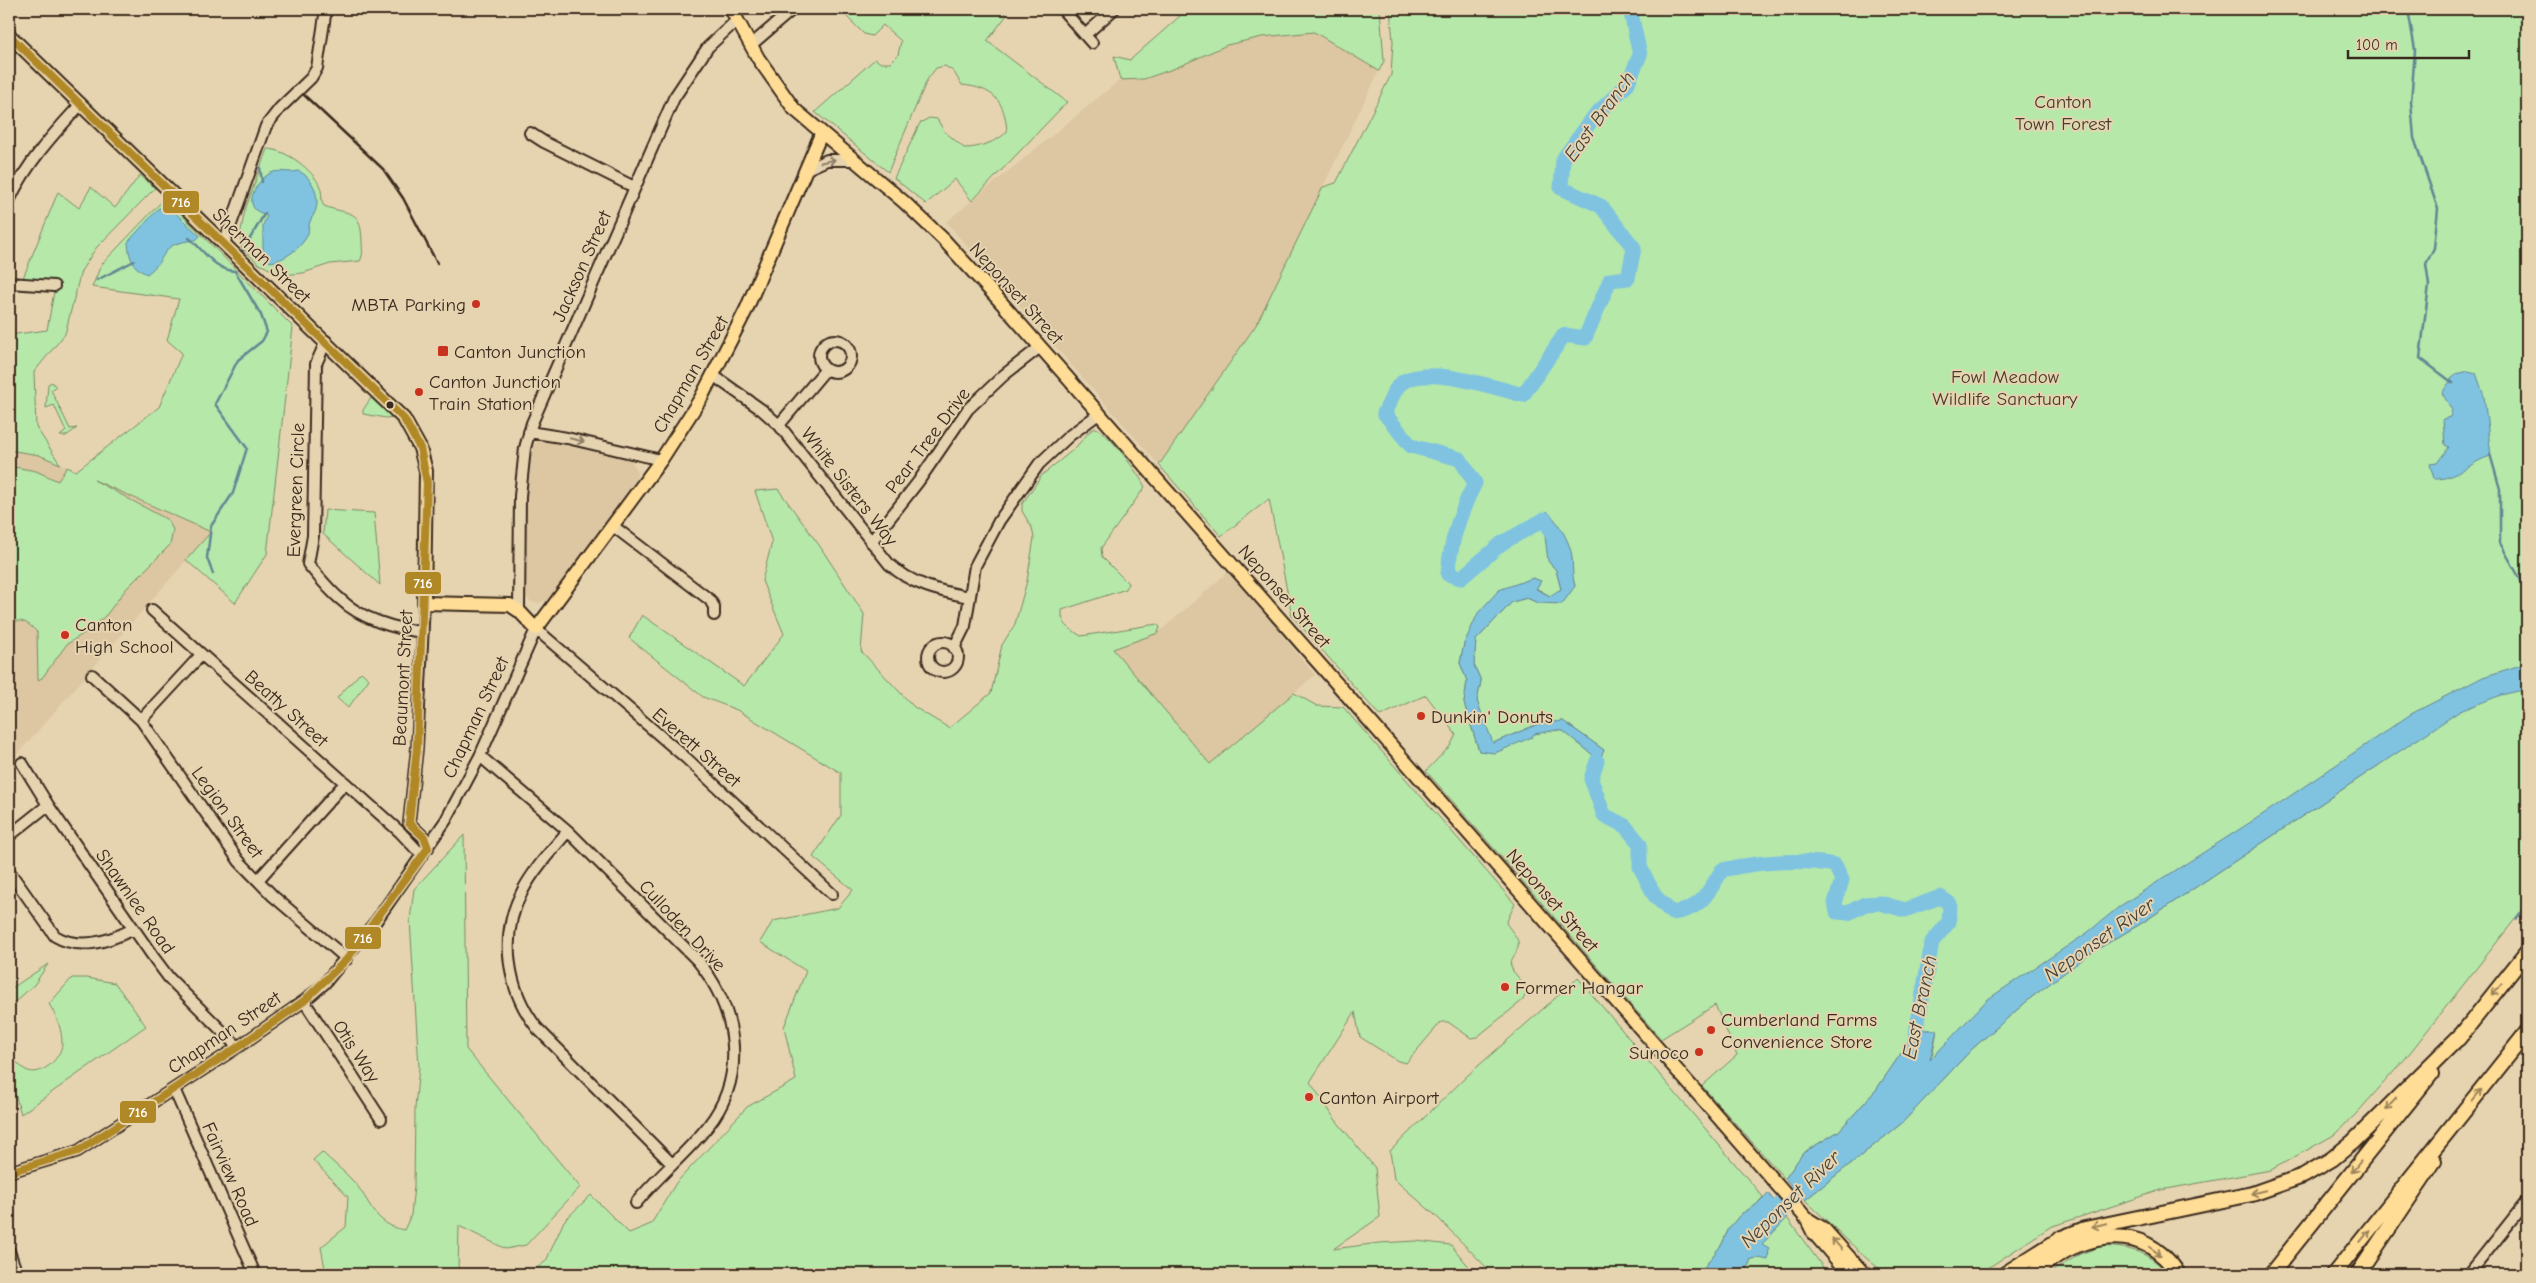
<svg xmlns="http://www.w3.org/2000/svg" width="2536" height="1283" viewBox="0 0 2536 1283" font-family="'Comic Neue',sans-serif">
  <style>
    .built { fill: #ddc6a2 }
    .green { fill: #b5e8a9; stroke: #788964; fill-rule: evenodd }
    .water { fill: #80c3e1; stroke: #648693 }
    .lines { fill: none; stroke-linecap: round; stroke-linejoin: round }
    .stream { stroke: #648693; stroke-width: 2.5 }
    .river { stroke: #80c3e1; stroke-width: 15 }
    .minor-casing { stroke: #3b2a1e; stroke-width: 14 }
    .major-casing { stroke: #3b2a1e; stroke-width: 16 }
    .highway-casing { stroke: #3b2a1e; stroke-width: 18 }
    .minor { stroke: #e6d4b1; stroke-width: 10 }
    .major { stroke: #ffdd96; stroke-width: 12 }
    .highway { stroke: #ffdd96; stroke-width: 14 }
    .rail { stroke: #3b2a1e; stroke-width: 2.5 }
    .bus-1-casing { stroke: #e6d4b1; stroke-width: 11 }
    .bus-1 { stroke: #b18826; stroke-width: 8 }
    .oneway { stroke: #907f68 }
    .oneway2 { stroke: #9d845a }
    .poi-dot { fill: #c8321e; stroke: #e6d4b1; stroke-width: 2 }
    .bus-dot { fill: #3b2a1e; stroke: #e6d4b1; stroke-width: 2 }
    .labels { text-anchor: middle; stroke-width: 4; stroke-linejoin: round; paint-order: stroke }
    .park-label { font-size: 19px; fill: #473d2c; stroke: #e6d4b1 }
    .street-label { font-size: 19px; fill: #3b2a1e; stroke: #e6d4b1 }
    .poi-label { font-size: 19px; fill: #3b2a1e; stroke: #e6d4b1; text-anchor: start }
    .water-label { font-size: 20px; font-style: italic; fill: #45413b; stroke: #e6d4b1 }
    .line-badge { stroke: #e6d4b1; stroke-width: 2 }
    .badge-label { font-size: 14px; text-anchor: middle; font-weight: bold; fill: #fff }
  </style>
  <rect width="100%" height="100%" fill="#e6d4b1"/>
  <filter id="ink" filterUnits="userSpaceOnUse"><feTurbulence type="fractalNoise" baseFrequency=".02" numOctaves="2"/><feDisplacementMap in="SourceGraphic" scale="10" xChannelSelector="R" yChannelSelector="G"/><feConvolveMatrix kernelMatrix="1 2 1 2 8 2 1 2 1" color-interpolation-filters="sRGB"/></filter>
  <g filter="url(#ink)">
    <path class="built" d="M 1314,32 L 1379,71 L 1256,325 L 1159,465 L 946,222 L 1120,80 L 1144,79 L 1173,69 L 1227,45 L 1262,37 Z
      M 540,440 L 631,460 L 638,472 L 636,479 L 627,493 L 561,587 L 551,599 L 538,603 L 531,602 L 526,597 L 524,590 L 524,506 L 529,453 L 532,446 Z
      M 9,450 L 39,455 L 211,532 L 9,764 Z
      M 1229,571 L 1315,675 L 1210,764 L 1111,649 L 1158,633 Z"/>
    <path class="green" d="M 856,9 L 1001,9 L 1007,15 L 987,41 L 1067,102 L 972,201 L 955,179 L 926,204 L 894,178 L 920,123 L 929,118 L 937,119 L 944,131 L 964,148 C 979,148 996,142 1007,132 C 1005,100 993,88 962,85 L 953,71 L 945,66 L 936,68 L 927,80 L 888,172 L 815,112 L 875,59 L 881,63 L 890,63 L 898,55 L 901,41 L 883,25 L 872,36 L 864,34 L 846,16 Z
      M 1188,9 L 1380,9 L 1384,61 L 1379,71 L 1314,32 L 1262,37 L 1227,45 L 1173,69 L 1144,79 L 1120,80 L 1114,56 L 1130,60 Z
      M 1390,9 L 2527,9 L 2527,904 L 2405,1059 L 2357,1113 L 2334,1135 L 2271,1170 L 2161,1190 L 2050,1227 L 1979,1274 L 1886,1274 L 1866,1258 L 1805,1200 L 1902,1123 L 1972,1049 L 2033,996 L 2091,953 L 2142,923 L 2379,765 L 2117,924 L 1923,1076 L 1933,1052 L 1937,1030 L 1917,1030 L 1876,1090 L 1839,1131 L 1803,1153 L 1785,1179 L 1702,1086 L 1737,1055 L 1715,1005 L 1661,1039 L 1426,771 L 1450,746 L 1456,735 L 1426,695 L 1380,716 L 1292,616 L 1269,499 L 1221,536 L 1159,465 L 1256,325 L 1323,187 L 1336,183 L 1391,75 L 1393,41 ZM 1572,558 L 1571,572 L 1575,586 L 1538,603 L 1527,598 L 1512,602 L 1476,640 L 1474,665 L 1481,681 L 1477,701 L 1490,741 L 1493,743 L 1538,724 L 1563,721 L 1604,750 L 1588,781 L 1595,756 C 1585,748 1574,736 1563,731 C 1550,726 1495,746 1479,751 L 1464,703 L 1467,681 L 1460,663 L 1464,644 L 1467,639 L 1533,578 L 1536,588 L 1550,596 L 1561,589 L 1556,570 L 1548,561 Z
      M 267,149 C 285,149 314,170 320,187 C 323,194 320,200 324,206 C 350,216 361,207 362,242 C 362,249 364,254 360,261 L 330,264 L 303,273 L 283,275 L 259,264 L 242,248 L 240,235 L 245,210 Z
      M 140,175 L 155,188 L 96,248 L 81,271 L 65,334 L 34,372 L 36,427 L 60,464 L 39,455 L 9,450 L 9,335 L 47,330 L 56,281 L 23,278 L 58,192 L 79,208 L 91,187 L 115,208 Z
      M 165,198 L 293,327 L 267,554 L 235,603 L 186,560 L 211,532 L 94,480 L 168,520 L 173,530 L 170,545 L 126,589 L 107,614 L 91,629 L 67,644 L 42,678 L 38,680 L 37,632 C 28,623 23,618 9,623 L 9,466 L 36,471 L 58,481 L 67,467 L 76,471 L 159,407 L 182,353 L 167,340 L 179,299 L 92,287 L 101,265 Z
      M 52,382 L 56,387 L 51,390 L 70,429 L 77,428 L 66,436 L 60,436 L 66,431 L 54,405 L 46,408 L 48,384 Z
      M 371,398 L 389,414 L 392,417 L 386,418 L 363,414 L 363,410 Z
      M 1096,428 C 1109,433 1139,474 1145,487 L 1101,548 L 1102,557 L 1128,583 L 1126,589 L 1062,610 C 1061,625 1069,628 1081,636 L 1157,624 L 1160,627 L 1158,633 L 1113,649 L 1210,764 L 1294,693 L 1317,706 L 1343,707 L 1515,904 L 1506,923 C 1520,943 1523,941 1510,963 L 1513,971 L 1528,989 L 1523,1000 L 1477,1037 L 1471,1038 L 1448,1022 L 1441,1022 L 1406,1063 L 1398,1061 L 1360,1037 L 1355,1012 L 1310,1082 L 1335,1119 L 1375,1168 L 1380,1217 L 1333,1249 L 1379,1243 L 1416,1241 L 1451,1245 L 1475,1274 L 529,1274 L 546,1261 L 564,1221 L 591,1195 L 629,1233 L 651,1224 L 676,1183 L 747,1107 L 796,1080 L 784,1027 L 806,971 L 760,942 L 773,921 L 838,908 L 853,890 L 813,857 L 841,815 L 841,773 L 737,710 L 703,697 L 629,638 L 642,615 L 744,686 L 784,634 L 762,581 L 772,542 L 755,491 L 778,489 L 819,545 L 864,614 L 861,651 L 914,707 L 949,728 L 991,693 L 1002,645 L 1015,624 L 1027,581 L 1034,538 L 1032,528 L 1022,511 L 1022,504 L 1042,475 L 1074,449 L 1091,430 Z
      M 325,510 L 374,513 L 380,585 L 323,534 Z
      M 361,672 L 369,679 L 348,708 L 337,698 Z
      M 464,835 L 466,1049 L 580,1187 L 526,1245 L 506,1249 L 459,1226 L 458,1274 L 326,1274 L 321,1247 L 346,1227 L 348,1197 L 313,1160 L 322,1152 C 332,1162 344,1171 354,1182 C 371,1201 373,1224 404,1230 L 411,1215 L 414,1186 L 415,1108 L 419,1067 L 410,920 L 414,889 Z
      M 48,964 L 34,985 L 9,1007 L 9,990 Z
      M 72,978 L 87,978 L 115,983 L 146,1026 L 21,1114 L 9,1074 L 9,1049 C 13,1057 17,1065 26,1070 C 40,1078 61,1059 62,1044 C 62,1029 57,1017 49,1004 Z
      M 1578,978 L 1763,1197 L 1756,1205 L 1741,1214 L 1729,1228 L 1722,1244 L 1699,1274 L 1493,1274 L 1435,1215 L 1394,1179 L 1390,1151 L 1468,1075 Z
      M 1787,1218 L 1828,1274 L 1745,1274 L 1751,1259 L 1759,1258 L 1762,1244 Z
      M 2102,1246 C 2135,1248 2146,1252 2170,1274 L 2048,1274 L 2080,1254 Z"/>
    <path class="water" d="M 298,171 C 313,176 322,200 314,214 C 312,218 310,220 309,225 C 308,229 309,232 307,236 C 301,248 283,261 270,262 L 263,254 L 263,225 L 267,216 C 263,213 256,212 254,208 C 246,197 261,177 271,173 C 279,169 289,174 298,171 Z
      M 168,206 L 200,236 L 196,240 C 156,244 172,255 147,274 C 132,268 129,257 128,242 L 159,208 Z
      M 2468,371 L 2476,373 L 2484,396 L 2491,456 C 2471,461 2456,480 2434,479 L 2430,464 L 2437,463 L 2449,447 L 2445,445 L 2443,419 L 2450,417 L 2452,410 L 2442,393 L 2455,374 Z
      M 1547,511 C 1557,520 1572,544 1572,559 C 1573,568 1572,576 1575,586 L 1562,604 L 1538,603 L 1527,598 L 1512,602 L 1476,640 L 1474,665 L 1481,681 L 1477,701 L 1493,743 L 1538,724 L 1563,721 L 1604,750 L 1589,784 L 1588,781 L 1594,756 L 1563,731 L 1557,730 L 1534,734 L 1532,737 L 1495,753 L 1479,751 L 1464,703 L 1467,681 L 1460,663 L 1464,644 L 1478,613 L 1499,590 L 1533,578 L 1541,581 L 1536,589 L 1550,596 L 1561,589 L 1556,570 L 1548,561 L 1544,528 Z
      M 2527,663 L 2527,689 L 2501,695 L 2460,711 L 2142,923 L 2091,953 L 2033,996 L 1972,1049 L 1902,1123 L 1805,1200 L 1785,1179 L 1803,1153 L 1839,1131 L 1876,1090 L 1917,1030 L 1937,1030 L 1930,1060 L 1988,999 L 2087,933 L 2120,906 L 2268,811 L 2411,714 L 2483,677 Z
      M 1768,1193 L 1787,1218 L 1762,1244 L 1769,1248 L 1768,1260 L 1759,1258 L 1751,1259 L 1745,1274 L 1699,1274 L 1722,1244 L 1729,1228 L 1741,1214 L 1756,1205 Z"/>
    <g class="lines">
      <path class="stream" d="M 2408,9 L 2415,50 L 2411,102 L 2414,138 L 2438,209 L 2434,248 L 2426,264 L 2429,285 L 2420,358 L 2453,383
        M 260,168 L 262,182
        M 189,238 C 203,249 215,271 235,271 L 261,315 L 267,332 L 262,341 L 238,360 L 215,404 L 247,448 L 233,493 L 211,526 L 207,558 L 213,574
        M 242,252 L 265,213
        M 97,280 L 134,261
        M 2490,454 L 2500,489 L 2500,543 L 2527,591
        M 2516,919 L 2527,904"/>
      <path class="river" d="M 1554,538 L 1545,519 L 1502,543 L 1461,578 L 1448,574 C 1450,542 1460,512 1475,483 L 1460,459 L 1411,446 L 1384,413 C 1389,405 1393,392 1399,385 C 1421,362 1495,388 1523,395 L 1564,335 L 1585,338 L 1610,280 L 1628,278 L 1634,248 L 1601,206 L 1561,188 L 1563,159 L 1596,114 L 1627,85 L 1640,55 L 1630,9
        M 1597,761 L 1591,779 L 1604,815 L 1625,826 L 1640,844 L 1640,867 L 1655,896 L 1672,913 C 1701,910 1708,893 1722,870 C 1759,862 1798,858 1835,865 L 1842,880 L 1835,903 L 1837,912 L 1848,913 L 1865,904 L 1880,903 L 1905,910 L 1940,897 L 1950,904 L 1949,922 L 1932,942 L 1913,1050
        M 1763,1220 L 1811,1176"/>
      <defs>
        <path id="minor" d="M 1062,9 L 1092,43
          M 1085,35 L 1114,9
          M 751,45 L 793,9
          M 530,133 L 544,142 L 634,187
          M 805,170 L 827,160 L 854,160
          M 9,201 C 26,164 54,133 81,104
          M 224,244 L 266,126 L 280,108 L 311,78 L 317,68 L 326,9
          M 9,283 L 54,286
          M819 356a16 16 0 1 1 32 0a16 16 0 1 1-32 0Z
          M 326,341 L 316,364 L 313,536 L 308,564 C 318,576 328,589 340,599 C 361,619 395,629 423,632
          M 714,376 L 762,410 L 779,425 L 889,564 C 912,585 939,591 969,597
          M 779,425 L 826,369
          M 529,432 L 567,438 L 661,460
          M 613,526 L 710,600 L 714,607 L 714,615
          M 871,542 L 918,482 L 968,409 L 1004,375 L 1040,347
          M 152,610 L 400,832 L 416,849 L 423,854
          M 519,611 L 520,496 L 525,448 L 532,423 L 674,98 L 708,47 L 737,20
          M928 657a15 15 0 1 1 30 0a15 15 0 1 1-30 0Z
          M 954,648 L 965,626 L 975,566 L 999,521 L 1039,464 L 1069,436 L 1100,413
          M 92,675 L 141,720 L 239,861 L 273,896 L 347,959
          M 141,720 L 201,655
          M 480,756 L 568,831 L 698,961 C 736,1008 749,1074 708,1126 C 687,1153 658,1176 636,1203
          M 22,763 L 48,805 L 154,958 L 169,978 L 238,1047
          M 409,823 L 417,748 L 424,603
          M 409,823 L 424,837 L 428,848
          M 568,831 C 552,850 533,870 522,892 C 499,935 507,990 537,1028 L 672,1164
          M 9,836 L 48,805
          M 9,871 L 55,936 C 80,951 110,941 133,929
          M 258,880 L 345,783
          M 304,1001 L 381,1119
          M 174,1089 L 255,1274
          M 9,1172 L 78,1151 L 238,1047 L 304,1001 L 324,984 L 376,921 L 446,820 L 480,756 L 536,629 L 686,758 L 832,894
          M 9,1251 L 17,1274
          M 2469,1274 L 2527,1201"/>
        <path id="major" d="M 731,9 L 758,58 L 794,109 L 904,202 L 943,239 L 999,300 L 1705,1102 L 1806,1218 L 1813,1232 L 1849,1274
          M 9,35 L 404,419 L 420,448 L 426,471 L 424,603 L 510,605 L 519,611 L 536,629 L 661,460 L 701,398 L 746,310 L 821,134
          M 1806,1218 L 1824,1229 L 1864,1274"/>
        <path id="highway" d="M 2458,1039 L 2527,952
          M 2005,1274 L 2062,1238 L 2085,1229 L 2252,1194 L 2303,1176 L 2332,1159 L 2353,1142 L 2463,1033
          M 2033,1274 C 2074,1234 2142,1217 2178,1274
          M 2271,1274 L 2431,1074
          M 2334,1274 L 2527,1032
          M 2358,1274 L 2434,1161"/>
      </defs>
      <use href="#minor" class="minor-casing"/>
      <use href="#major" class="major-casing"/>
      <use href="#highway" class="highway-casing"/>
      <use href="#minor" class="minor"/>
      <use href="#major" class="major"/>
      <use href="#highway" class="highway"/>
      <path class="rail" d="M 304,95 L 383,169 L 403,198 L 437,263"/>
      <defs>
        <path id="bus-1" d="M 9,35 L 404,419 L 420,448 L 427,483 L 417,748 L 409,823
          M 9,1172 L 78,1151 L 238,1047 L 304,1001 L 347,959 L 428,848 L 424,837 L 409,823"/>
      </defs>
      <use href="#bus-1" class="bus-1-casing"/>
      <use href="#bus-1" class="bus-1"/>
    </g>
    <defs><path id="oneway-shaft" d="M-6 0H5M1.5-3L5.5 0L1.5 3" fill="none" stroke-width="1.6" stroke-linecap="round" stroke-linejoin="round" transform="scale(1.25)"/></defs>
    <g class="oneway">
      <use href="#oneway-shaft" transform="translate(828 161) rotate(-12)"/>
      <use href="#oneway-shaft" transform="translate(577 440) rotate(14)"/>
    </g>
    <g class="oneway2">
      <use href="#oneway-shaft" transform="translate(2497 990) rotate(128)"/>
      <use href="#oneway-shaft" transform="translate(2477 1095) rotate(-51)"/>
      <use href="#oneway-shaft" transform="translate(2391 1104) rotate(133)"/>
      <use href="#oneway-shaft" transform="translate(2356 1167) rotate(129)"/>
      <use href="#oneway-shaft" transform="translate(2258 1192) rotate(166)"/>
      <use href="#oneway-shaft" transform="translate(2099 1225) rotate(166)"/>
      <use href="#oneway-shaft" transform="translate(2365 1236) rotate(-51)"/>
      <use href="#oneway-shaft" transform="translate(1837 1244) rotate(-132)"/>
      <use href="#oneway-shaft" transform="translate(2155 1251) rotate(35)"/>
    </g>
  </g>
  <g class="poi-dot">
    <circle cx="476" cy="304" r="5"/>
    <rect x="437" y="345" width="12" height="12" rx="2.5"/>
    <circle cx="419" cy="392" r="5"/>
    <circle cx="65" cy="635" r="5"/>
    <circle cx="1421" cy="716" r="5"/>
    <circle cx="1505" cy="987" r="5"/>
    <circle cx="1711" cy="1030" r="5"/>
    <circle cx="1699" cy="1052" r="5"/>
    <circle cx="1309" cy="1097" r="5"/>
  </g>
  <circle class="bus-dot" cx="390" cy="405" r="4.5"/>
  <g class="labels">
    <g class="park-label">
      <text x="2063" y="108">Canton<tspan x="2063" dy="22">Town Forest</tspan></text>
      <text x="2005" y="383">Fowl Meadow<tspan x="2005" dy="22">Wildlife Sanctuary</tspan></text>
    </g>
    <g class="street-label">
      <text transform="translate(262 255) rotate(44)" y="7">Sherman Street</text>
      <text transform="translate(581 266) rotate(-66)" y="7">Jackson Street</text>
      <text transform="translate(1017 293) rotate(48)" y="7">Neponset Street</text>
      <text transform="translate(690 374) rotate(-60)" y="7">Chapman Street</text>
      <text transform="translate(927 440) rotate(-53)" y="7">Pear Tree Drive</text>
      <text transform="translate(850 486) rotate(52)" y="7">White Sisters Way</text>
      <text transform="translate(295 490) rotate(-88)" y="7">Evergreen Circle</text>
      <text transform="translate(1285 596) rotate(49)" y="7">Neponset Street</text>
      <text transform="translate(402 678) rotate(-87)" y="7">Beaumont Street</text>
      <text transform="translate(287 708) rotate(42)" y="7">Beatty Street</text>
      <text transform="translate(475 717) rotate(-65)" y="7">Chapman Street</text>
      <text transform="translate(697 747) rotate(41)" y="7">Everett Street</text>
      <text transform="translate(228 812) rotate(54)" y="7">Legion Street</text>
      <text transform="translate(1553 900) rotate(49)" y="7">Neponset Street</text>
      <text transform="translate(136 901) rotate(55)" y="7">Shawnlee Road</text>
      <text transform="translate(683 925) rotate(47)" y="7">Culloden Drive</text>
      <text transform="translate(224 1032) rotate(-34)" y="7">Chapman Street</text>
      <text transform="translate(357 1051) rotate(57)" y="7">Otis Way</text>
      <text transform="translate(231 1174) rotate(66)" y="7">Fairview Road</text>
    </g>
    <g class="poi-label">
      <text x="466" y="311" text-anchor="end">MBTA Parking</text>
      <text x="454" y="358">Canton Junction</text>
      <text x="429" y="388">Canton Junction<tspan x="429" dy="22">Train Station</tspan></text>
      <text x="75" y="631">Canton<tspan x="75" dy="22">High School</tspan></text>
      <text x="1431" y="723">Dunkin' Donuts</text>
      <text x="1515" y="994">Former Hangar</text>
      <text x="1721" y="1026">Cumberland Farms<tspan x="1721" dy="22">Convenience Store</tspan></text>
      <text x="1689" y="1059" text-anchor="end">Sunoco</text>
      <text x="1319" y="1104">Canton Airport</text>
    </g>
    <g class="water-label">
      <text transform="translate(1599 116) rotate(-54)" y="7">East Branch</text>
      <text transform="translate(2099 939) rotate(-35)" y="7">Neponset River</text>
      <text transform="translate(1919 1007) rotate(-78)" y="7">East Branch</text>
      <text transform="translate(1790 1199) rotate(-44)" y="7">Neponset River</text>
    </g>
  </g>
  <g class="line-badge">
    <rect x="162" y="190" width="38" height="24" rx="5" fill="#b18826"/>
    <rect x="404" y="571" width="38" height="24" rx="5" fill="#b18826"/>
    <rect x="344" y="926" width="38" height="24" rx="5" fill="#b18826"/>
    <rect x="119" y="1100" width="38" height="24" rx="5" fill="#b18826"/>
  </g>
  <g class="badge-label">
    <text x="181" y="207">716</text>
    <text x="423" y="588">716</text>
    <text x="363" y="943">716</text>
    <text x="138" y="1117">716</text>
  </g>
  <rect width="2536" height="1283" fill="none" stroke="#e6d4b1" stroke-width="30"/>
  <rect x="15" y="15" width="2506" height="1253" fill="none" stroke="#3b2a1e" stroke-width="2" filter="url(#ink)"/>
  <path d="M2348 50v8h121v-8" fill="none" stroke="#3b2a1e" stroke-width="2.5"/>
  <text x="2356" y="50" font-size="15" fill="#3b2a1e" stroke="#e6d4b1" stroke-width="4" paint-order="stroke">100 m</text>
</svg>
